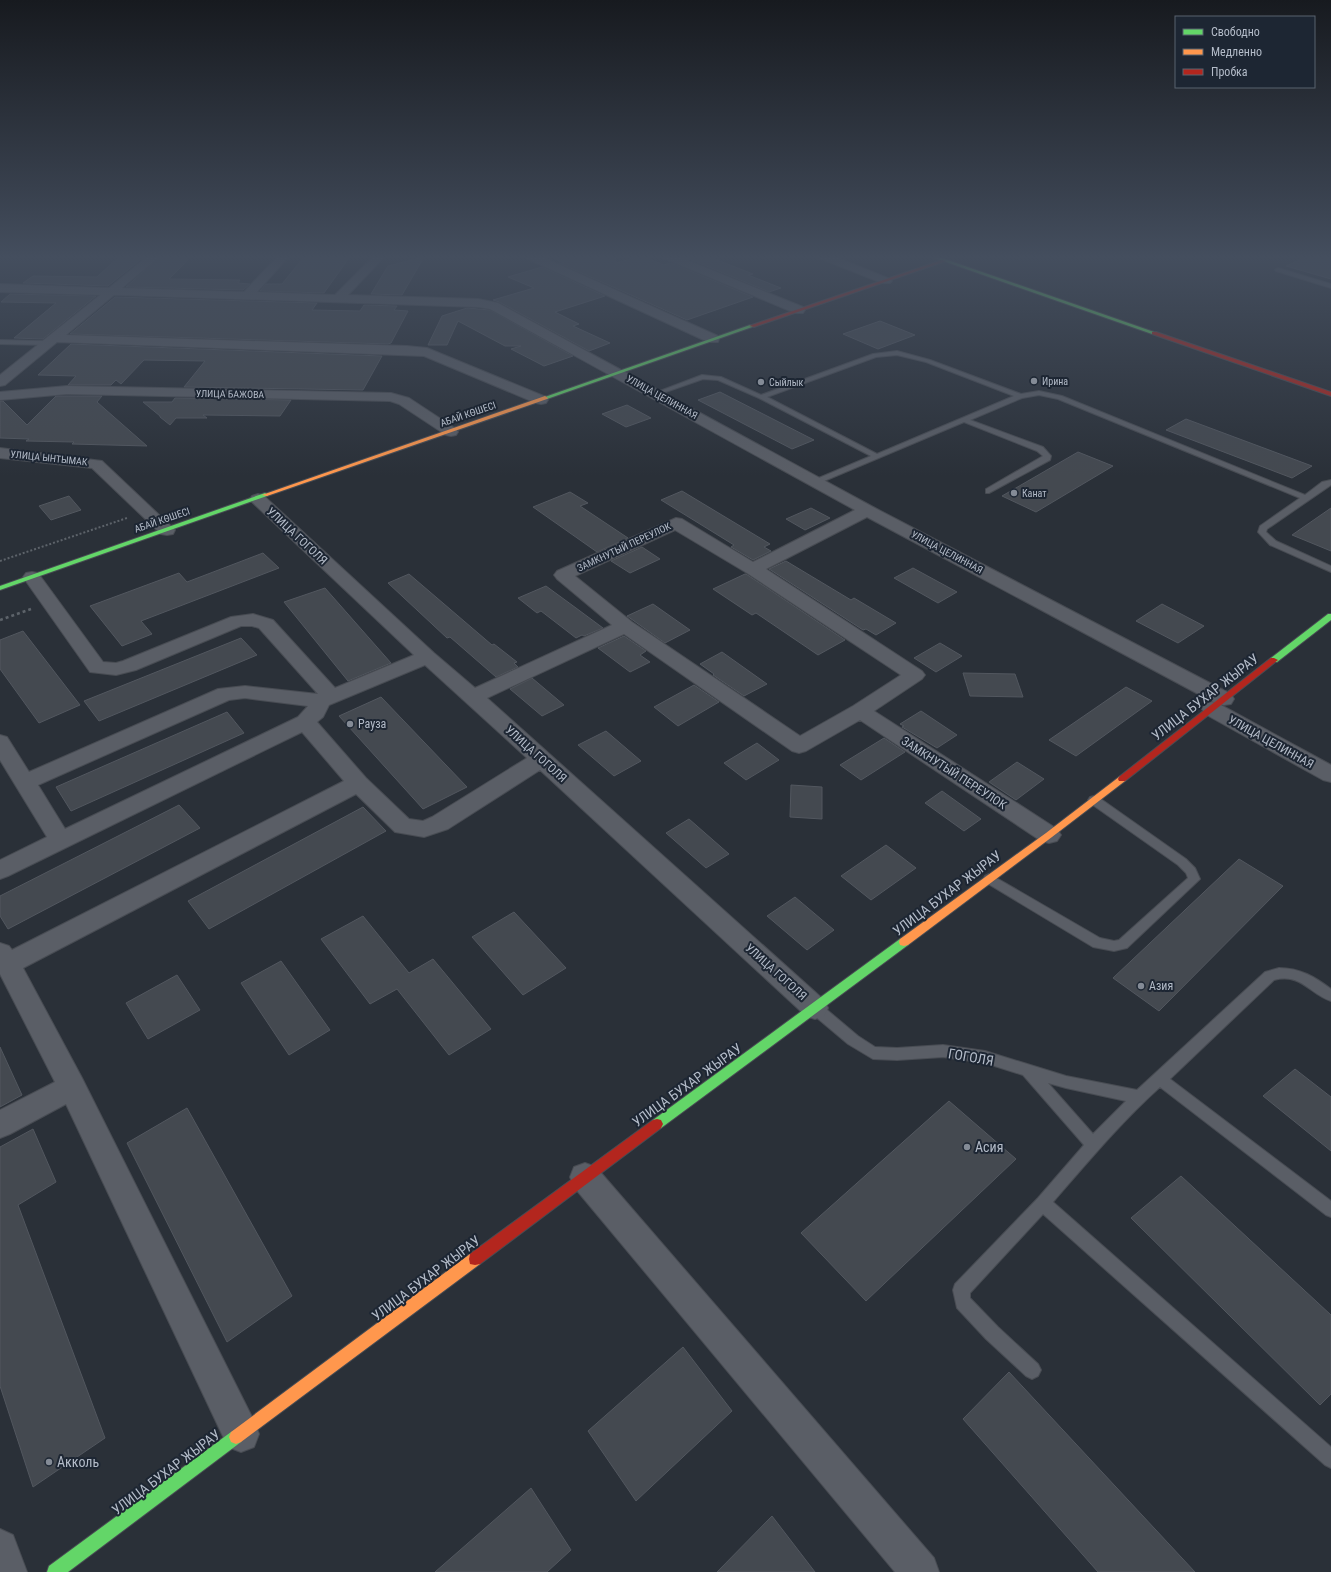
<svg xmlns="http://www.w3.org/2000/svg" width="1331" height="1572" font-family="'Roboto Condensed',sans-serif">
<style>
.building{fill:#444950;stroke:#52575f}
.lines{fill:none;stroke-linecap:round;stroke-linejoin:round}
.lane-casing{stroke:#484c53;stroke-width:2}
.street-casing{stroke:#484c53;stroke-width:2}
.fast-casing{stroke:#484c53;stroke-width:2}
.slow-casing{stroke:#484c53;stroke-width:2}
.jam-casing{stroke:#484c53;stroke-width:2}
.path-far1{stroke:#5d636a;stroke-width:2;stroke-dasharray:2 2;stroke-linecap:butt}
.path{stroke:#5d636a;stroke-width:2.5;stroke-dasharray:3 3;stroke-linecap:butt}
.lane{fill:#5a5e66;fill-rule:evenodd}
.street{fill:#5a5e66;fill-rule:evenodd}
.fast{fill:#63d668;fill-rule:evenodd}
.slow{fill:#ff974d;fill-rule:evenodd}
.jam{fill:#b3261e;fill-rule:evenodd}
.poi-dot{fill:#848b96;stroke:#1d2633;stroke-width:1.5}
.labels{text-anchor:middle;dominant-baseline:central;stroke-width:4;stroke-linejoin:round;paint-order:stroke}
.far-poi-label{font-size:10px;fill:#b4bcc9;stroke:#1d2633;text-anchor:start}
.far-street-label{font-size:10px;fill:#b4bcc9;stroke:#1d2633}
.street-label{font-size:12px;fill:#b4bcc9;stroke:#1d2633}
.poi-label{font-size:12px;fill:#b4bcc9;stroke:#1d2633;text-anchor:start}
.near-street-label{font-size:14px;fill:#b4bcc9;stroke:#1d2633}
.near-poi-label{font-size:14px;fill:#b4bcc9;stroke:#1d2633;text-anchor:start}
</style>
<rect width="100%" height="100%" fill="#2a3038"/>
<!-- building -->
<path class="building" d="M120,256H145L108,286L23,283L33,276L97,277Z
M161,256H192L169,279L240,280L238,283L250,284L243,290L126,287Z
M548,256H615L616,263L642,256L664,265L671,263L753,297L687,320L559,263H564Z
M693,256H707L753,274L748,275L781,288L769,292L687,258Z
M1309,256H1331V279L1286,266Z
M424,257L402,295L371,294L388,266Z
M303,258H349L324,293L260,291L266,284H282Z
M542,267L605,296L555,312L579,324L573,326L610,343L589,351L499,302L493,300L534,288L508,277Z
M10,294L96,296L43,339L14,338L56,303L1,302Z
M115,297L317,303L312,310L360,311L364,305L397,306L394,310L408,311L391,343L388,344L70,334Z
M467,308L490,310L573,356L544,366L511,349L521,346H505L458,321L447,345H428L442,316Z
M880,321L915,335L878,349L843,334Z
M71,344L382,356L363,390L184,387L205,361L144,360L121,384L116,380L111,385H68L76,376L38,375Z
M720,392L814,440L792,449L698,400Z
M56,396H102L97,402L147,446L72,444L74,442L26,441L29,439L0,438V401H3L27,425Z
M175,398L291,400L280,416L203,415L207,418H176L170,425L160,417V416L143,402H172Z
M627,405L651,418L626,427L602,414Z
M1186,419L1312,466L1292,478L1166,430Z
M1078,452L1113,466L1036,512L1002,496Z
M682,491L770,544L764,547L771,551L753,560L731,547L734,545L661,500Z
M570,492L588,503L580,506L628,538L597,552L533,507Z
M69,496L81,510L51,520L39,506Z
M811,508L830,518L805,530L786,519Z
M1331,508V551L1292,535Z
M642,547L660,559L630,573L611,561Z
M263,553L279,568L141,621L152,634L122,646L90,606L179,573L187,582Z
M786,561L851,600L854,598L896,623L876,635L866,629L863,630L769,569Z
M913,568L957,592L938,603L894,578Z
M409,574L492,645L494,644L517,662L514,663L518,667L496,677L450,637L447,638L388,583Z
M745,574H746L845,640L818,655L756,613L752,615L713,589Z
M546,586L576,608L603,628L584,636L582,635L576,638L541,611L537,613L518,598Z
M325,588L391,663L348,681L284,602Z
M653,604L690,630L665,643L627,616Z
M1162,604L1204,626L1178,643L1136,621Z
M23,631L80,705L39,723L0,669V640Z
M624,636L646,651L640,655L650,662L630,672L598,648Z
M241,638L257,655L99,721L84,701Z
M940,643L962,656L936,672L914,658Z
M722,652L767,684L744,696L713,675L714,674L700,664Z
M963,673L1015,674L1023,697L970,696Z
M532,678L564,705L542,716L510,689Z
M694,685L719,702L678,726L654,707Z
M1126,687L1152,701L1076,756L1049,740Z
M381,697L467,787L423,809L339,716Z
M921,711L957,735L937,748L902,727L904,726L900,724Z
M227,712L244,733L71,811L56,787Z
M606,731L641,761L614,776L578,745Z
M884,738L905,752L861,780L840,765Z
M757,743L779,760L746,780L724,763Z
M1017,762L1044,779L1016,800L989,782Z
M791,785L822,787V819L790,817Z
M942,791L981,819L964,831L925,803Z
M179,805L200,828L8,929L0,916V896Z
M363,807L386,831L209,929L188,901Z
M689,819L729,854L706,868L666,833Z
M886,845L916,868L871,900L841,876Z
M1239,859L1283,886L1159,1011L1113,978Z
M795,897L834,930L807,950L767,916Z
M514,912L566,968L523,995L472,937Z
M363,916L409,973L433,959L491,1029L449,1055L397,989L370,1004L321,939Z
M281,961L330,1030L289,1055L241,983Z
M177,975L200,1010L148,1039L126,1003Z
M0,1047L22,1095L0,1107Z
M1295,1069L1331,1097V1151L1263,1096Z
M949,1101L1016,1159L866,1301L801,1233Z
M187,1108L292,1296L227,1342L127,1143Z
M33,1129L56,1182L18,1205L105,1438L33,1487L0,1386V1147Z
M1181,1176L1331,1315V1394L1320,1405L1131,1218Z
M683,1347L732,1411L636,1501L588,1431Z
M1009,1372L1195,1572H1098L963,1419Z
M531,1488L571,1550L547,1572H435Z
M772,1516L815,1572H717Z"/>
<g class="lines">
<!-- lane casing -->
<g class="lane-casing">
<path id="lane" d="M1278,268L1331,284V288L1276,271L1275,270Z
M0,340L47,341L50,343L47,345L0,344Z
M897,351L930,360L1021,394L1039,391L1062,396L1305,495L1322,482L1331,480V485L1267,529L1266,532L1276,541L1331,566V572L1270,545L1258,532L1260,526L1300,498L1058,399L1039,395L1022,398L970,420L1043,447L1051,456L1050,460L989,493H986V489L1043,456L1037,451L964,422L817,484H814V480L871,456L759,398L718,380L703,379L657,395L652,394L702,375L721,377L761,395L873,354ZM897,355L926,362L1014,396L877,454L767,397L876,357Z
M1094,796L1098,797L1186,859L1195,868L1200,879L1127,948L1114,951L1093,947L985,882L983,879L985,876L989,874L993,876L1100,938L1114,941L1119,940L1188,878L1186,873L1178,865L1090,803L1088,800L1090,797Z
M1279,968C1300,968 1315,977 1331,989V1001C1309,994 1302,973 1274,980L1170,1079L1331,1201V1217L1326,1215L1160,1087C1121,1122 1087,1163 1053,1202L1331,1447V1468L1325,1465L1043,1214L970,1293V1298L998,1327L1038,1364L1041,1370L1038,1376L1032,1379L1026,1376L986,1339L957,1308L953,1290L955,1284L1038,1198L1084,1145L1023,1075L985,1063L943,1057L897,1060L873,1059L848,1044L810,1012L808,1008L810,1004L815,1002L820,1004L858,1036L875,1047L897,1048L943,1045L985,1051L1066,1076L1137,1090L1265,972ZM1048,1083L1066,1088L1126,1101L1093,1134Z"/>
</g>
<!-- street casing -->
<g class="street-casing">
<path id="street" d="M148,256H160L122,288L244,292L278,256H289L257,292L335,295L374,256H385L348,295L478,299L498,303L873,507L1231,694L1234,699L1231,704L1224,705L1217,704L867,517L766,569L922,671L925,675L922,679L874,711L1057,829L1061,835L1057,841L1049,843L1041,841L860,720L806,751L799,753L792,751L624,634L487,698L824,1000L828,1008L824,1016L815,1019L806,1016L540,770L448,829L424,837L395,832L356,794L23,968L82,1078L254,1421L259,1434L254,1447L241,1452L228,1447L66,1104L10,1134L0,1138V1110L55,1082L0,974V943L9,946L12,950L344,781L302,732L8,876L0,879V860L47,837L0,760V735L7,737L29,772L218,689L245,686L318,694L259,628L252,626H241L136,670L116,675L90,672L23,577L26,573L32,572L38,573L103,662L116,663L123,661L231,617L253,614L273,620L335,688L414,655L252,502L250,499L252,496L258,494L264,496L434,653L475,688L612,625L557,579L554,575L557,571L676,518L682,519L753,562L855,510L490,309L478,307L114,295L66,335L407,346L427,348L546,397L548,400L546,403L541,404L536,403L424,356L57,342L5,385L0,386V375L100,295L0,292V284L109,288ZM675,530L747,573L901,675L853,706L800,736L632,622L575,576ZM425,665L527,758L432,817L423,821L409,819L366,778L317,722L323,717L329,705ZM245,698L308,706L298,717L65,829L38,785L229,700Z
M525,256H540L718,336L719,339L718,342H708L526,258Z
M662,256H677L803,307L805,310L803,313H795L663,258Z
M818,256H833L890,279L892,281L890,283H882L819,258Z
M67,386L391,393L409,398L456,429L458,432L456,435L451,436L446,435L399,404L390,401L67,394L0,400V392Z
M0,448L102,461L175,530L173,534L167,535L161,534L92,468L0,458Z
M1212,702L1219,704L1331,765V782L1323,780L1205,714L1202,709L1205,704Z
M585,1163L596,1167L934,1558L939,1572H895L574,1187L570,1177L574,1167Z
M0,1529L13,1535L27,1572H0Z"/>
</g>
<!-- fast casing -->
<g class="fast-casing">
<path id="fast" d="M929,256H936L1157,333L1152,334Z
M750,325L755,326L547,399L542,398Z
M265,493L268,495L267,496L0,590V586Z
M1328,614H1331V620L1277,662H1271L1270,660L1271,658Z
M904,938L908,939L909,942L908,945L661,1128L657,1129L653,1128L651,1124L653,1120L900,939Z
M236,1430L241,1432L243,1437L241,1442L68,1572H47L49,1566L231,1432Z"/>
</g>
<!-- slow casing -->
<g class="slow-casing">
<path id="slow" d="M545,396L548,398L547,399L267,496L262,495Z
M1122,776L1125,777L1126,779L1125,781L1052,837L908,945L904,946L900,945L899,942L900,939L1046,833L1119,777Z
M475,1253L480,1254L481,1259L480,1264L241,1442L236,1444L231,1442L229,1437L231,1432L470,1254Z"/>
</g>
<!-- jam casing -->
<g class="jam-casing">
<path id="jam" d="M942,260L946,261L754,327L749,326Z
M1152,332H1156L1331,392V396L1152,334Z
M1271,658H1274L1278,660L1125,781H1119L1118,779L1119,777Z
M657,1119L661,1120L663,1124L661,1128L480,1264L475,1265L470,1264L469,1259L470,1254L653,1120Z"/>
</g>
<!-- path-far1 -->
<path class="path-far1" d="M0,561L127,518"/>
<!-- path -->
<path class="path" d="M0,620L31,609"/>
<!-- lane -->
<use href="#lane" class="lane"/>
<!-- street -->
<use href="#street" class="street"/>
<!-- fast -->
<use href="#fast" class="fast"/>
<!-- slow -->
<use href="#slow" class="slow"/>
<!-- jam -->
<use href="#jam" class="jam"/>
</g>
<!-- sky -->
<linearGradient id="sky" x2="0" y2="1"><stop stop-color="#171a1f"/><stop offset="0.54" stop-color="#444e5e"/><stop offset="1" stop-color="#444e5e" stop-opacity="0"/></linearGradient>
<rect width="1331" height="476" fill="url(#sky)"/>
<!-- markers -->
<g class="poi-dot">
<circle cx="1034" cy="381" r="4"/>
<circle cx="761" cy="382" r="4"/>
<circle cx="1014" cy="493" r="4"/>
<circle cx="350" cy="724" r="4"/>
<circle cx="1141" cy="986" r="4"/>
<circle cx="967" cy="1147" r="4"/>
<circle cx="49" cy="1462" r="4"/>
</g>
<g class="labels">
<!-- far-poi labels -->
<g class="far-poi-label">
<text x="1042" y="381">Ирина</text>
<text x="769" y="382">Сыйлык</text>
<text x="1022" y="493">Канат</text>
</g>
<!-- far-street labels -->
<g class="far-street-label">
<text transform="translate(230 394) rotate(1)">УЛИЦА БАЖОВА</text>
<text transform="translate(662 397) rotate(29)">УЛИЦА ЦЕЛИННАЯ</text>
<text transform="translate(468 414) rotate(-19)">АБАЙ КӨШЕСІ</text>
<text transform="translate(49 458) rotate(6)">УЛИЦА ЫНТЫМАК</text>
<text transform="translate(162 520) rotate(-19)">АБАЙ КӨШЕСІ</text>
<text transform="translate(624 547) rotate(-25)">ЗАМКНУТЫЙ ПЕРЕУЛОК</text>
<text transform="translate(947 552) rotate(28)">УЛИЦА ЦЕЛИННАЯ</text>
</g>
<!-- street labels -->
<g class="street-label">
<text transform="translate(297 536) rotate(43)">УЛИЦА ГОГОЛЯ</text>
<text transform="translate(1271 742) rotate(29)">УЛИЦА ЦЕЛИННАЯ</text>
<text transform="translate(536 754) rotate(42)">УЛИЦА ГОГОЛЯ</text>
<text transform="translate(954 773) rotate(33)">ЗАМКНУТЫЙ ПЕРЕУЛОК</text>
<text transform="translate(776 972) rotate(42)">УЛИЦА ГОГОЛЯ</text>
</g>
<!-- poi labels -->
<g class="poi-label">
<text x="358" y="724">Рауза</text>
<text x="1149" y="986">Азия</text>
</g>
<!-- near-street labels -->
<g class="near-street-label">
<text transform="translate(1205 697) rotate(-38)">УЛИЦА БУХАР ЖЫРАУ</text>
<text transform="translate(947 893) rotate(-37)">УЛИЦА БУХАР ЖЫРАУ</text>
<text transform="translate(971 1057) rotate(10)">ГОГОЛЯ</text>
<text transform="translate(687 1085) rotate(-36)">УЛИЦА БУХАР ЖЫРАУ</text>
<text transform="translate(426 1278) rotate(-37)">УЛИЦА БУХАР ЖЫРАУ</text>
<text transform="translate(166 1472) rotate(-37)">УЛИЦА БУХАР ЖЫРАУ</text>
</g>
<!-- near-poi labels -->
<g class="near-poi-label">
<text x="975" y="1147">Асия</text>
<text x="57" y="1462">Акколь</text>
</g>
</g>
<!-- legend -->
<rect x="1175" y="16" width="140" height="72" fill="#1d2633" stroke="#59626f"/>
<rect x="1183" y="29" width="20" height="6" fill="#63d668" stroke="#59626f"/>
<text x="1211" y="36" font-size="12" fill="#b4bcc9">Свободно</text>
<rect x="1183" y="49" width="20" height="6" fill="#ff974d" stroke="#59626f"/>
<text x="1211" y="56" font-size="12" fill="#b4bcc9">Медленно</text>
<rect x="1183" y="69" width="20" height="6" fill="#b3261e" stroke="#59626f"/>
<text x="1211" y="76" font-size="12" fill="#b4bcc9">Пробка</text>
</svg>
